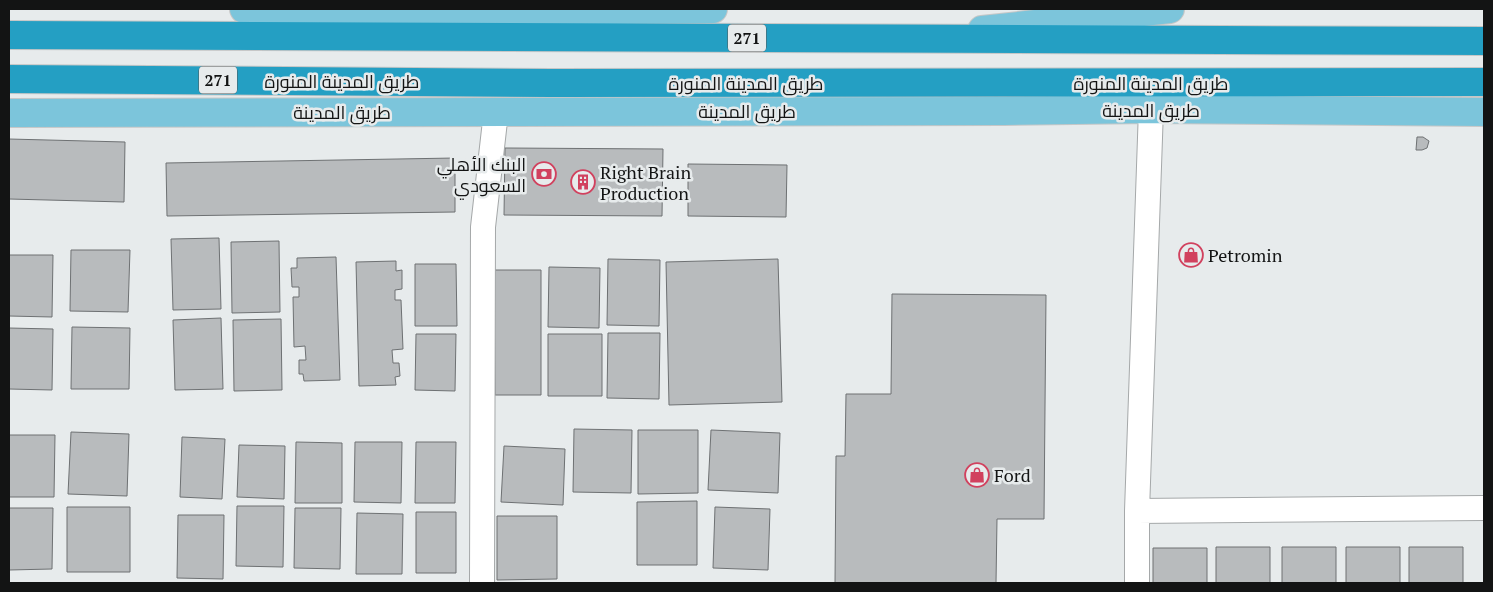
<svg xmlns="http://www.w3.org/2000/svg" width="1493" height="592" font-family="'PT Serif',Cairo,serif">
<style>
.building{fill:#b8bbbd;stroke:#6e7173}
.lines{fill:none;stroke-linecap:round;stroke-linejoin:round}
.street-casing{stroke:#a5a8a9;stroke-width:26}
.primary-casing{stroke:#c6c7c7;stroke-width:30}
.highway-casing{stroke:#c6c7c7;stroke-width:30}
.street{stroke:#fff;stroke-width:24}
.primary{stroke:#7cc5db;stroke-width:28}
.highway{stroke:#249fc3;stroke-width:28}
.labels{text-anchor:middle;dominant-baseline:central;stroke-width:5;stroke-linejoin:round;paint-order:stroke}
.shield{fill:#e7ebec;stroke:#535455;stroke-width:1}
.shield-label{font-size:16px;font-weight:bold;fill:#131414}
.street-label{font-size:18px;fill:#131414;stroke:#e7ebec}
.poi-label{font-size:18px;fill:#131414;stroke:#e7ebec;text-anchor:start}
</style>
<rect width="100%" height="100%" fill="#e7ebec"/>
<!-- building -->
<path class="building" d="M1417,137H1423L1429,141L1427,148L1422,150H1416Z
M9,139L125,142L124,202L9,199Z
M505,148L663,149L662,216L504,215Z
M455,158V212L167,216L166,163Z
M688,164L787,165L786,217L688,216Z
M219,238L221,309L173,310L171,239Z
M279,241L280,312L232,313L231,242Z
M71,250H130L128,312L70,311Z
M9,255H53L52,317L9,316Z
M336,257L340,380L304,381L303,374H299V360H306L305,346L294,347L293,297H299V287H292L291,268H297V258Z
M608,259L660,260L659,326L607,325Z
M778,259L782,402L669,405L666,262Z
M396,261V271L402,270V289L395,290V300H401L403,349L392,350L393,363H399L400,376L395,377L396,385L359,386L356,262Z
M415,264H456L457,326H415Z
M549,267L600,268L599,328L548,327Z
M494,270H541V395H495Z
M892,294L1046,295L1044,519H997L996,583H835L836,456H845L846,394H891Z
M221,318L223,389L175,390L173,320Z
M281,319L282,390L234,391L233,320Z
M72,327L130,328L129,389H71Z
M9,328L53,329L52,390L9,389Z
M608,333H660L659,399L607,398Z
M416,334H456L455,391L415,390Z
M548,334H602V396H548Z
M574,429L632,430L631,493L573,492Z
M638,430H698V493L638,494Z
M711,430L780,433L778,493L708,490Z
M71,432L129,434L127,496L68,494Z
M9,435H55L54,497H9Z
M182,437L225,439L222,499L180,497Z
M296,442L342,443V503H295Z
M355,442H402L401,503L354,502Z
M416,442H456L455,503H415Z
M239,445L285,446L284,499L237,497Z
M504,446L565,449L563,505L501,502Z
M697,501V565H637V502Z
M237,506H284L283,567L236,566Z
M67,507H130V572H67Z
M715,507L770,509L768,570L713,568Z
M9,508H53L52,569L9,570Z
M295,508H341L340,569L294,568Z
M416,512H456V573H416Z
M357,513L403,514L402,574H356Z
M178,515H224L223,579L177,578Z
M497,516H557V579L497,580Z
M1216,547H1270V583H1216Z
M1282,547H1336V583H1282Z
M1346,547H1400V583H1346Z
M1409,547H1463V583H1409Z
M1153,548H1207V583H1153Z"/>
<g class="lines">
<!-- street casing -->
<g class="street-casing">
<path id="street" d="M1137,511L1484,508
M482,583L483,227L496,112
M1137,583V511L1151,109"/>
</g>
<!-- primary casing -->
<g class="primary-casing">
<path id="primary" d="M244,9L306,13L713,9
M982,30L1170,9
M9,113L1004,111L1151,109L1484,112"/>
</g>
<!-- highway casing -->
<g class="highway-casing">
<path id="highway" d="M9,35L1484,41
M9,79L552,83L1484,82"/>
</g>
<!-- street -->
<use href="#street" class="street"/>
<!-- primary -->
<use href="#primary" class="primary"/>
<!-- highway -->
<use href="#highway" class="highway"/>
</g>
<!-- icons -->
<defs>
<g id="bank-ring" transform="scale(1.25)"><circle r="9.5" fill="#e7ebec" stroke="#d1415e" stroke-width="1.5"/><path d="M-6-4H6V4H-6ZM0-2.3a2.3 2.3 0 1 0 0 4.6a2.3 2.3 0 1 0 0-4.6Z" fill="#d1415e"/></g>
<g id="building-ring" transform="scale(1.25)"><circle r="9.5" fill="#e7ebec" stroke="#d1415e" stroke-width="1.5"/><path d="M-4-6H4V6H1V3H-1V6H-4ZM-2.5-4.3h1.7v1.8h-1.7ZM.8-4.3h1.7v1.8H.8ZM-2.5-1h1.7V.8h-1.7ZM.8-1h1.7V.8H.8Z" fill="#d1415e"/></g>
<g id="shop-ring" transform="scale(1.25)"><circle r="9.5" fill="#e7ebec" stroke="#d1415e" stroke-width="1.5"/><path d="M-5-2.5h2.3a2.7 3.5 0 0 1 5.4 0H5L5.5 6h-11ZM-1.5-2.5h3a1.5 2.3 0 0 0-3 0Z" fill="#d1415e"/></g>
</defs>
<g fill-rule="evenodd">
<use href="#bank-ring" x="544" y="174"/>
<use href="#building-ring" x="583" y="182"/>
<use href="#shop-ring" x="1191" y="255"/>
<use href="#shop-ring" x="977" y="475"/>
</g>
<g class="labels">
<!-- shield labels -->
<g class="shield">
<rect x="728" y="24.5" width="38" height="27" rx="4"/>
<rect x="199" y="66.5" width="38" height="27" rx="4"/>
</g>
<g class="shield-label">
<text x="747" y="38">271</text>
<text x="218" y="80">271</text>
</g>
<!-- street labels -->
<g class="street-label">
<text x="342" y="81">طريق المدينة المنورة</text>
<text x="746" y="83">طريق المدينة المنورة</text>
<text x="1151" y="83">طريق المدينة المنورة</text>
<text x="1151" y="110">طريق المدينة</text>
<text x="747" y="111">طريق المدينة</text>
<text x="342" y="112">طريق المدينة</text>
</g>
<!-- poi labels -->
<g class="poi-label">
<text x="526" y="164" text-anchor="end">البنك الأهلي<tspan x="526" dy="21">السعودي</tspan></text>
<text x="600" y="172">Right Brain<tspan x="600" dy="21">Production</tspan></text>
<text x="1208" y="255">Petromin</text>
<text x="994" y="475">Ford</text>
</g>
</g>
<!-- border -->
<rect width="1493" height="592" fill="none" stroke="#131414" stroke-width="20"/>
</svg>
